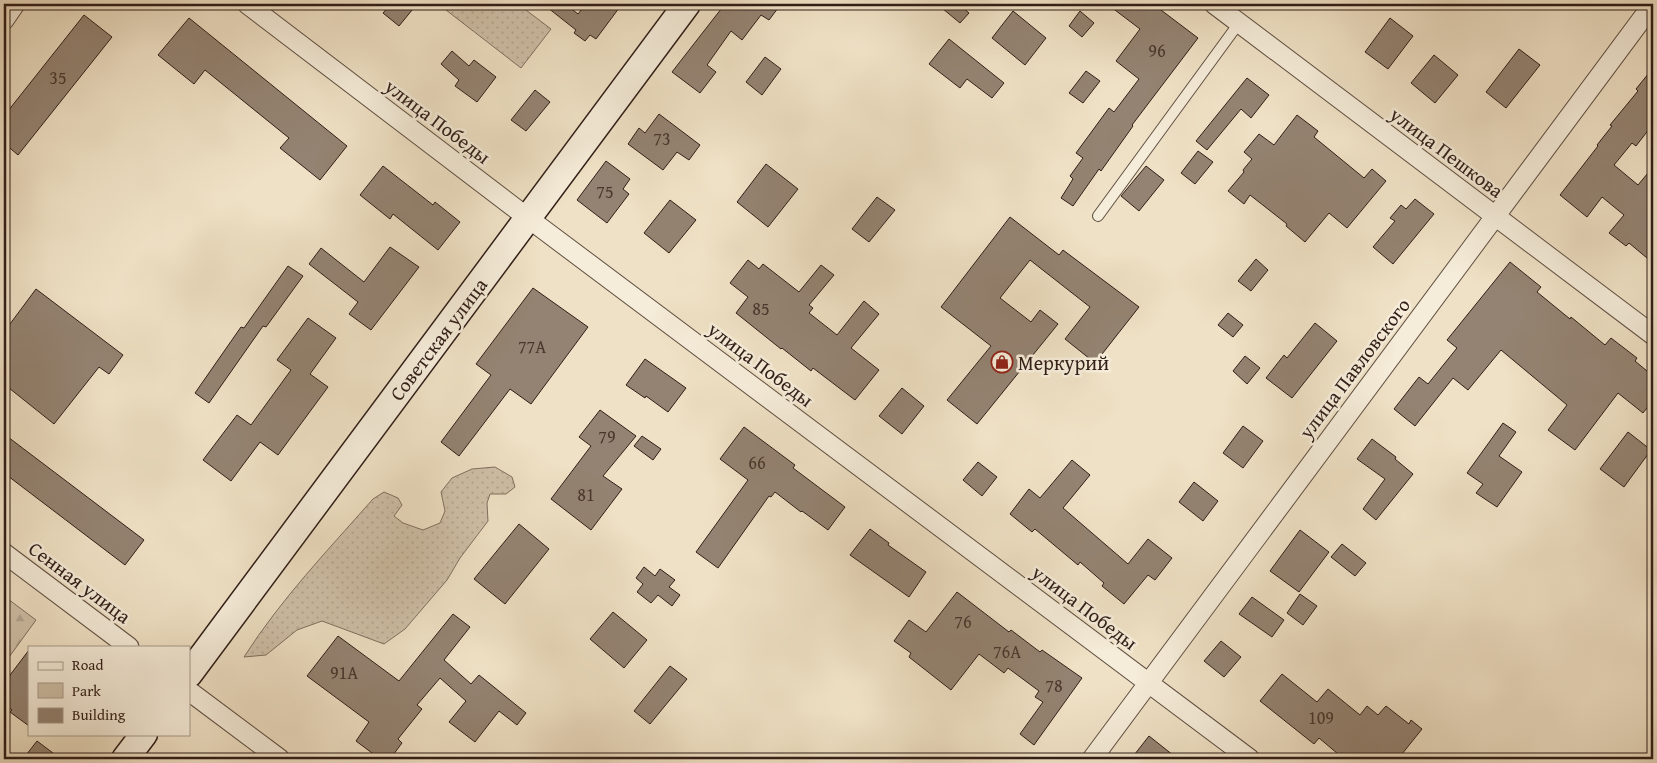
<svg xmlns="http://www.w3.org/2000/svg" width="1657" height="763" font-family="'Gentium Book Plus',serif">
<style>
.green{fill:url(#green-dots);stroke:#806f60}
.forest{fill:url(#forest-firs);stroke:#806f60}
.building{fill:#948372;stroke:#311e18}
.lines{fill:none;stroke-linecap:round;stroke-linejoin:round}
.lane-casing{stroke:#604f43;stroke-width:12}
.street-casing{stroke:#604f43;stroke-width:21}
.secondary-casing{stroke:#311e18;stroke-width:29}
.lane{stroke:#f5ecd9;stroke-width:10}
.street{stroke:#f5ecd9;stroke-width:19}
.secondary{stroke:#f5ecd9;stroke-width:26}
.labels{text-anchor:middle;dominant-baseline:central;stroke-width:5;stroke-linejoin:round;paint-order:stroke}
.number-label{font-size:18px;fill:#4a372e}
.street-label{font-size:20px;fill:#311e18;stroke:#f5ecd9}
.poi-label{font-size:20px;fill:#311e18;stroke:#f5ecd9;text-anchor:start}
</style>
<defs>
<pattern id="green-dots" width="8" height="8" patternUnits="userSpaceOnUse" patternTransform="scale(1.25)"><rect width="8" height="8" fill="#cfc0a8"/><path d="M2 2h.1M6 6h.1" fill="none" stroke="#b2a590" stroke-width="1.8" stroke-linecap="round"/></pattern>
<pattern id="forest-firs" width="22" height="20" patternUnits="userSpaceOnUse" patternTransform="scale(1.25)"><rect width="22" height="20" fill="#cfc0a8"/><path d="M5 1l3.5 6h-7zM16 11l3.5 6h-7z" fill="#b2a590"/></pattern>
</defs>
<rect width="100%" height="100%" fill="#efe1c5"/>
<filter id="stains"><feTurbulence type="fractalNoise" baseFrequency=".004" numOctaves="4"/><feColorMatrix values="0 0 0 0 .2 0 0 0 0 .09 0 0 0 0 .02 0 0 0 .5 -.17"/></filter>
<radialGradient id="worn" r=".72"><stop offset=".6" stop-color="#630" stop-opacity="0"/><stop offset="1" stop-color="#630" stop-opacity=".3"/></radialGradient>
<!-- green -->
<path class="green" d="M451,4H518L551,29L521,68L446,10Z
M495,467L512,477L515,487L506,494H490L487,503L488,521L460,558L447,580L405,629L384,644L322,621L297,630L266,655L244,657C281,599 328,550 373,499L384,492L398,498L402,505L394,516L403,523L423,530L440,523L445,511L441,492L452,478L472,469Z"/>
<!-- forest -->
<path class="forest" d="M4,596L36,620L4,664Z"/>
<!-- building -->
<path class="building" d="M391,4H417L399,26L383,13Z
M543,4H565L578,14L586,4H622L596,39L590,35L585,41L574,33L576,30Z
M725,4H781L769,20L761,15L742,40L731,31L707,65L716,72L700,93L672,72Z
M937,4H958L969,13L960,23Z
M1107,4H1147L1155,10L1157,7L1198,38L1132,125L1133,126L1101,171L1099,169L1073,206L1061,198L1073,179L1070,176L1083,158L1076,153L1109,108L1114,112L1139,79L1116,61L1140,29Z
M1013,11L1046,38L1025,65L992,38Z
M1080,11L1094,23L1082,37L1069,26Z
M84,15L112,37L18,155L4,143V116Z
M189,18L347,146L320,180L280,148L289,138L205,70L194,84L158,55Z
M1390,18L1413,36L1388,69L1365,52Z
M949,39L1004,83L992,98L967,79L960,88L929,64Z
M1519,49L1540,65L1506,108L1486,92Z
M452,51L469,66L474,60L496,77L477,102L455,86L459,80L441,64Z
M1434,55L1458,75L1435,103L1411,83Z
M765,57L781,69L762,95L746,82Z
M1653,68V124L1636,146L1632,143L1614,165L1638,185L1653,167V263L1629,243L1626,246L1609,233L1624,215L1602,197L1587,217L1560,195L1598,146L1597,145L1612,126L1610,125L1638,91L1636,89Z
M1086,71L1100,81L1083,103L1069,93Z
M1247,78L1269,95L1251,118L1241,109L1207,150L1196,141Z
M535,90L550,102L526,131L511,120Z
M659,114L700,145L689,160L677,152L663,170L628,144L639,128L645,133Z
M1297,115L1318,131L1314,137L1364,178L1372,169L1386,181L1347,228L1329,213L1305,242L1286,226L1287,224L1250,195L1244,204L1228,191L1244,172L1243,170L1252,159L1244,152L1259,134L1274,145Z
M1198,151L1213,162L1195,184L1181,173Z
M606,161L630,179L623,189L629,194L607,223L577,200Z
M766,164L798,189L768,227L737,202Z
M383,166L433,205L435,202L460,222L438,250L393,214L390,219L360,195Z
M1146,166L1164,180L1139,211L1121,196Z
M877,197L895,210L869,242L852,229Z
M1415,199L1434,214L1393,264L1373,247L1395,221L1390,218L1401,205L1406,209Z
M670,200L696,220L669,253L644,233Z
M1010,217L1059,255L1063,250L1139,307L1095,363L1065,339L1090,307L1030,260L1000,298L1031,322L1040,310L1058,324L977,424L947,400L991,346L941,307Z
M390,247L419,267L371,330L349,314L358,302L309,264L321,248L364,282Z
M1256,259L1268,270L1251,291L1238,281Z
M748,260L759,269L763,264L799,292L821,265L834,275L809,305L813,308L809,313L837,335L864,301L879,314L851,348L879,370L855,400L813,368L811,371L782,348L781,349L736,313L748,297L730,283Z
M1510,262L1541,287L1537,292L1570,319L1571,317L1605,345L1611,338L1637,358L1635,361L1653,376V400L1643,413L1618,393L1575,450L1548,430L1567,405L1501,350L1468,390L1453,378L1415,426L1394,409L1419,377L1428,384L1457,348L1447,340Z
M288,266L303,276L266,327L263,326L209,403L195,393L241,327L244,328Z
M533,288L588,327L531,404L510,389L459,456L441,442L491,375L476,364Z
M36,289L123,355L109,374L99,367L54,424L4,384V332Z
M1228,313L1243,325L1233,337L1218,325Z
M308,318L336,338L310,374L328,387L278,455L260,442L231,481L203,460L237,415L251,425L291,370L277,360Z
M1315,323L1337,341L1292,398L1266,378L1284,355L1287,358Z
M1245,356L1260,368L1247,384L1233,371Z
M645,359L686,388L668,412L646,396L645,398L626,385Z
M902,388L924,406L902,434L879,416Z
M600,410L636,436L603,476L622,489L591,530L551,499L591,446L579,437Z
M1503,423L1516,432L1499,456L1522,472L1497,507L1476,493L1483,484L1467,473Z
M1243,426L1263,441L1243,468L1223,453Z
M744,427L795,465L793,468L845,507L828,530L802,511L801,512L775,492L771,497L769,496L718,568L696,552L748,480L720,459Z
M1628,432L1651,450L1624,487L1600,469Z
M4,434L144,540L125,565L4,473Z
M642,436L661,449L653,460L634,446Z
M1372,439L1396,457L1395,459L1413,474L1376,520L1363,509L1385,479L1357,459Z
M1072,460L1090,475L1063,508L1128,564L1148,539L1172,558L1155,580L1148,575L1124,604L1102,586L1104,583L1080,562L1078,565L1035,529L1032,532L1010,514L1029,489L1040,498Z
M978,462L997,477L982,496L963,480Z
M1194,482L1218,501L1203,521L1179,502Z
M519,524L549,549L505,604L474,579Z
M870,529L889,543L888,545L926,572L909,597L850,555Z
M1300,530L1329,552L1299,592L1270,571Z
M1342,544L1366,563L1355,576L1331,557Z
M644,567L655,576L660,569L675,580L669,587L680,595L672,606L658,595L651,603L637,592L643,584L636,578Z
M957,592L1009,632L1011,630L1040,652L1042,650L1082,678L1034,745L1020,734L1043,702L1035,697L1039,691L1008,668L1004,673L979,654L951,690L909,657L911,653L894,641L909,620L926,632Z
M1300,594L1317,606L1303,625L1287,613Z
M1252,597L1284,620L1272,637L1239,614Z
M613,612L647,640L624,668L590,639Z
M453,614L470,627L444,660L471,684L479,675L526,713L517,725L499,711L475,742L449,722L466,701L440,678L417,705L422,709L398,739L402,743L390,759H380L356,741L369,722L307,676L338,636L399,681Z
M1221,641L1241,657L1224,677L1204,661Z
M29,650V726L10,712L12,710L4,704V683Z
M670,666L687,679L650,724L634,711Z
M1282,674L1317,702L1328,689L1360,715L1367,706L1378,715L1386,706L1409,724L1411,720L1422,729L1398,759H1344L1319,738L1314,744L1260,701Z
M1149,736L1178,759H1131Z
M37,741L61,759H23Z"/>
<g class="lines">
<!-- lane casing -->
<g class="lane-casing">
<path id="lane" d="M1098,216L1239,23"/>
</g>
<!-- street casing -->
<g class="street-casing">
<path id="street" d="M247,4L528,218L1250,759
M1214,4L1653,335
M4,20L15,4
M4,553L129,647
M189,691L280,759
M1092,759L1653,4"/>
</g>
<!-- secondary casing -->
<g class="secondary-casing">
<path id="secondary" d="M189,674L687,4
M125,759L144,734"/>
</g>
<!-- lane -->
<use href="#lane" class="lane"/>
<!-- street -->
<use href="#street" class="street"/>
<!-- secondary -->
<use href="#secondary" class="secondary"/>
</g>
<!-- icons -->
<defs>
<g id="shop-ring" transform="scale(1.125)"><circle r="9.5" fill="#f5ecd9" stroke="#8f2418" stroke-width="1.5"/><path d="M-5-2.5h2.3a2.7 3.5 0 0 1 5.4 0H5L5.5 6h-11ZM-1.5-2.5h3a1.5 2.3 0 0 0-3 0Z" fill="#8f2418"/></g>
</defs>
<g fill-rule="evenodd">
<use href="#shop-ring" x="1002" y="362"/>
</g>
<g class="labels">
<!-- number labels -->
<g class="number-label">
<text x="1157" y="50">96</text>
<text x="58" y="77">35</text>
<text x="662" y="138">73</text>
<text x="605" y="191">75</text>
<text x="761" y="308">85</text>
<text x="532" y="346">77А</text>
<text x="607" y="436">79</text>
<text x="757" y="462">66</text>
<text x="586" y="494">81</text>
<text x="963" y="621">76</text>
<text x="1007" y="651">76А</text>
<text x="344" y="672">91А</text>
<text x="1054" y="685">78</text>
<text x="1321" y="717">109</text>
</g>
<!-- street labels -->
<g class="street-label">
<text transform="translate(438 121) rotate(37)">улица Победы</text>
<text transform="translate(1447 152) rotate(37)">улица Пешкова</text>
<text transform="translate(438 339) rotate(-53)">Советская улица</text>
<text transform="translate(761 364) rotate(37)">улица Победы</text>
<text transform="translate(1354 368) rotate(-53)">улица Павловского</text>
<text transform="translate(80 582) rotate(37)">Сенная улица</text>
<text transform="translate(1085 607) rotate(37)">улица Победы</text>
</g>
<!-- poi labels -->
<g class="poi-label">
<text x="1018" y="362">Меркурий</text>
</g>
</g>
<!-- margin -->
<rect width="1657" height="763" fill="none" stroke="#efe1c5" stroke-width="20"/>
<rect x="5" y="5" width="1647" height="753" fill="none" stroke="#311e18" stroke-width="2.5"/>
<rect x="10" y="10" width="1637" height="743" fill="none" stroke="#311e18"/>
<!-- legend -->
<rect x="28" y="646" width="162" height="90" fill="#f5ecd9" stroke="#a79a8c"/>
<rect x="38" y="662" width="25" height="8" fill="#f5ecd9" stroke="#a79a8c"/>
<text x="72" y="670" font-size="15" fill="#311e18">Road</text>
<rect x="38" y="683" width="25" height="15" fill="#cfc0a8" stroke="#a79a8c"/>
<text x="72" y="696" font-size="15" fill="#311e18">Park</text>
<rect x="38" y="708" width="25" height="15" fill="#948372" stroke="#a79a8c"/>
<text x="72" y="720" font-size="15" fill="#311e18">Building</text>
<rect width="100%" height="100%" filter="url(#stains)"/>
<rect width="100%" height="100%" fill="url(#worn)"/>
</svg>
